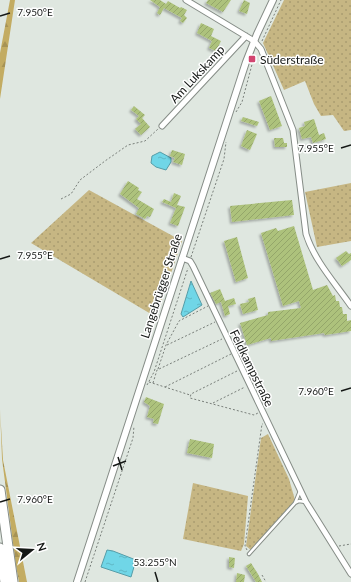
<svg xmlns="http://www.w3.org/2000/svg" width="351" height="582" font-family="Lato,sans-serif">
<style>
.grass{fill:url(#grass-dots)}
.forest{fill:url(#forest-firs)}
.water{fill:url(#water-ripples);stroke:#559da8}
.building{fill:url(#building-hatch);filter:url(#shadow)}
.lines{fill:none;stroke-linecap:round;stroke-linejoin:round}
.service-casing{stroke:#868d87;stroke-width:4.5}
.minor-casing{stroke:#868d87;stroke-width:7}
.tertiary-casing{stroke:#868d87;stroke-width:8}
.motorway-casing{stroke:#868d87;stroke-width:11}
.path{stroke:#797f7a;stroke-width:1;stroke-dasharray:2 2;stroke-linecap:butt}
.service{stroke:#fff;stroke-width:2.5}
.minor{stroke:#fff;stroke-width:5}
.tertiary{stroke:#fff;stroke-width:6}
.motorway{stroke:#fff;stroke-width:9}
.ticks{fill:none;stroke:#151816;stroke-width:1.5}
.poi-dot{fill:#d24570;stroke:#fff;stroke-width:1.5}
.labels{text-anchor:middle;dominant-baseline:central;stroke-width:3;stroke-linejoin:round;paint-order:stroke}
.poi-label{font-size:12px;fill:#151816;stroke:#fff;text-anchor:start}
.street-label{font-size:12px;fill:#151816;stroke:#fff}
.ticks-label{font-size:10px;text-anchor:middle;fill:#151816;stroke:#fff;stroke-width:3;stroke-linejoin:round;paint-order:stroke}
</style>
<defs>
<pattern id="grass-dots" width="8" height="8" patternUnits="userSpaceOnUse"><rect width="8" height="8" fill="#c6b683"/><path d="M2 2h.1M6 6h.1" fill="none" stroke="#a99c70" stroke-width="1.8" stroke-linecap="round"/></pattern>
<pattern id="forest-firs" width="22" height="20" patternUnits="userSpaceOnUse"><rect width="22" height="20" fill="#c3ac62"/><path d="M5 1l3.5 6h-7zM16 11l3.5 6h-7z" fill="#a79354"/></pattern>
<pattern id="water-ripples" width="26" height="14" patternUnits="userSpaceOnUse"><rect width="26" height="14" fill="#70d6e7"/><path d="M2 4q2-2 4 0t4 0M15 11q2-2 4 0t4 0" fill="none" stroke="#60b7c5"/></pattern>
<pattern id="building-hatch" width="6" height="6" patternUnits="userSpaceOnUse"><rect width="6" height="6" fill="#adc27b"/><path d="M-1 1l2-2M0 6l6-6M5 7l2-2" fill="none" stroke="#94a66a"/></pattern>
<filter id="shadow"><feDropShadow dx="-2" dy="2" stdDeviation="1" flood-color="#0004"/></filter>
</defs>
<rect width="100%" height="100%" fill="#dfe7e0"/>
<!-- grass -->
<path class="grass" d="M284,0H351V130L344,131L333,115L321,116L314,104L305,81L284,90L263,43Z
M351,183V241L317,247L305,192Z
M89,190L182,241L156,317L31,243Z
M268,434L289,479L295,500L251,550L246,546L261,438Z
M193,483L248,496L244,544L241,551L183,539Z"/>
<!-- forest -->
<path class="forest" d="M10,0H15L0,99V53Z
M0,409L3,460L27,582H19L16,566L2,459Z"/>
<!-- water -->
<path class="water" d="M160,152L171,158V162L166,170L156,167L151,163L152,156Z
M191,281L202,305L183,317L181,314Z
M107,550L113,551L136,560L131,577L101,567Z"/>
<!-- building -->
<path class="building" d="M150,0H160L166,4L168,1L180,8L181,7L187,10L184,15L187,18L183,23L180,21L182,18L164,8L160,15L157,13L160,7Z
M208,0H231L223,12L206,3Z
M244,0L250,3L247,14L239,11Z
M201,23L214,29L211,36L221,41L216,51L209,48L212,41L197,33Z
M271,96L282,126L270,130L259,101Z
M134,106L145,115L142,118L150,127L141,135L135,129L141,124L136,119L139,116L131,110Z
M243,117L259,122L257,126L241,121Z
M314,119L319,135L324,133L326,139L313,143L311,137L302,139L299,128L305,126L304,122Z
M247,130L257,134L250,150L241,146Z
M274,138H283L284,143H287V147H275Z
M172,150L185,154L182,165L173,162L175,158L170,156Z
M128,181L139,188L138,190L142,192L137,199L154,209L150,217L147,216L145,219L136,214L139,208L120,194Z
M174,193L181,196L177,205L185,207L178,226L170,223L176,208L162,202L164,199L171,202Z
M292,200L294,215L232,222L230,206Z
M294,226L313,290L327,285L333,296L335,295L336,301H339L340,307H342L343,314H347V321L351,320V331L325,335L324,333L271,341V338L247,345L240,323L268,315V312L301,308L299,301L283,306L261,233L276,228L278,231Z
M237,237L248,278L236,282L224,241Z
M346,251L349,254L351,253V260L342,266L336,258Z
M220,289L225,301L234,298L236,304L228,306L230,314L225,316L221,302L216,304L210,293Z
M255,297L258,310L243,314L240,304L249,302L248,299Z
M146,397L164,404L158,424L153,423L154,419L147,417L150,406L144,402Z
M190,439L214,444L212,458L187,453Z
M229,557L235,558L234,568L229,567Z
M251,563L258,574L262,582H256L246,566Z
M237,573L245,575L244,582H236Z"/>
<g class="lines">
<!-- service casing -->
<g class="service-casing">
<path id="service" d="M295,503L299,501L306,502
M249,554L295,503L300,491"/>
</g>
<!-- minor casing -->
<g class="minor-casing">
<path id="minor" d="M186,0L254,41L261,49L293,130L306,234C314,260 335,283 351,306
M162,126L246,36
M182,258L190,261L193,266L306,502L351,574"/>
</g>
<!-- tertiary casing -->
<g class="tertiary-casing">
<path id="tertiary" d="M77,582L246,62L257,34L273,0"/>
</g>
<!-- motorway casing -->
<g class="motorway-casing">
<path id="motorway" d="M0,490L13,582
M0,548L5,582"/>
</g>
<!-- path -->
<path class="path" d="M262,41L281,0
M236,112L242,102L254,57
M61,199L71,194L80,180L105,161L128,145L145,141L158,129
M191,257L224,159L226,142
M167,345L215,322
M158,369L166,345L179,321L208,306
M237,371L191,394L190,398L254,415L258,413
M149,382L190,395
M153,383L157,370L222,339
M147,385L154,372L188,268
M165,387L231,354
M213,403L245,387
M339,546L351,544
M247,550L245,546L262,424H263
M262,575L266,582
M85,582L133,438L134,426"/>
<!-- service -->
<use href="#service" class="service"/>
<!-- minor -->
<use href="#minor" class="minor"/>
<!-- tertiary -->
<use href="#tertiary" class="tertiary"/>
<!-- motorway -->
<use href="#motorway" class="motorway"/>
</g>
<!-- ticks -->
<path class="ticks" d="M0,16L10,13M341,148L351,145M0,259L10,256M341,391L351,388M118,457L122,470M113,466L126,461M0,502L10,499M155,572L158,582"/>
<!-- markers -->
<rect class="poi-dot" x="248" y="55" width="8" height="8" rx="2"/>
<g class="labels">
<!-- poi labels -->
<g class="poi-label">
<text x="260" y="59">Süderstraße</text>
</g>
<!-- street labels -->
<g class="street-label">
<text transform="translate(197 74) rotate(-47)">Am Lukskamp</text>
<text transform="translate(161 286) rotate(-72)">Langebrügger Straße</text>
<text transform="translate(252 368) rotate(64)">Feldkampstraße</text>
</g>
</g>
<g class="ticks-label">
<text x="35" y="16">7.950°E</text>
<text x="316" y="152">7.955°E</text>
<text x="35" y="259">7.955°E</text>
<text x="316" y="395">7.960°E</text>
<text x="35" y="503">7.960°E</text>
<text x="155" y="566">53.255°N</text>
</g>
<!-- north arrow -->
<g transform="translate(32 550) rotate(72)" stroke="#ffffff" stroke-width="3" paint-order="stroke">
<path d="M0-3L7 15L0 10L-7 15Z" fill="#151816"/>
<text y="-6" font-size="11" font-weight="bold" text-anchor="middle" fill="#151816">N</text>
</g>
</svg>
